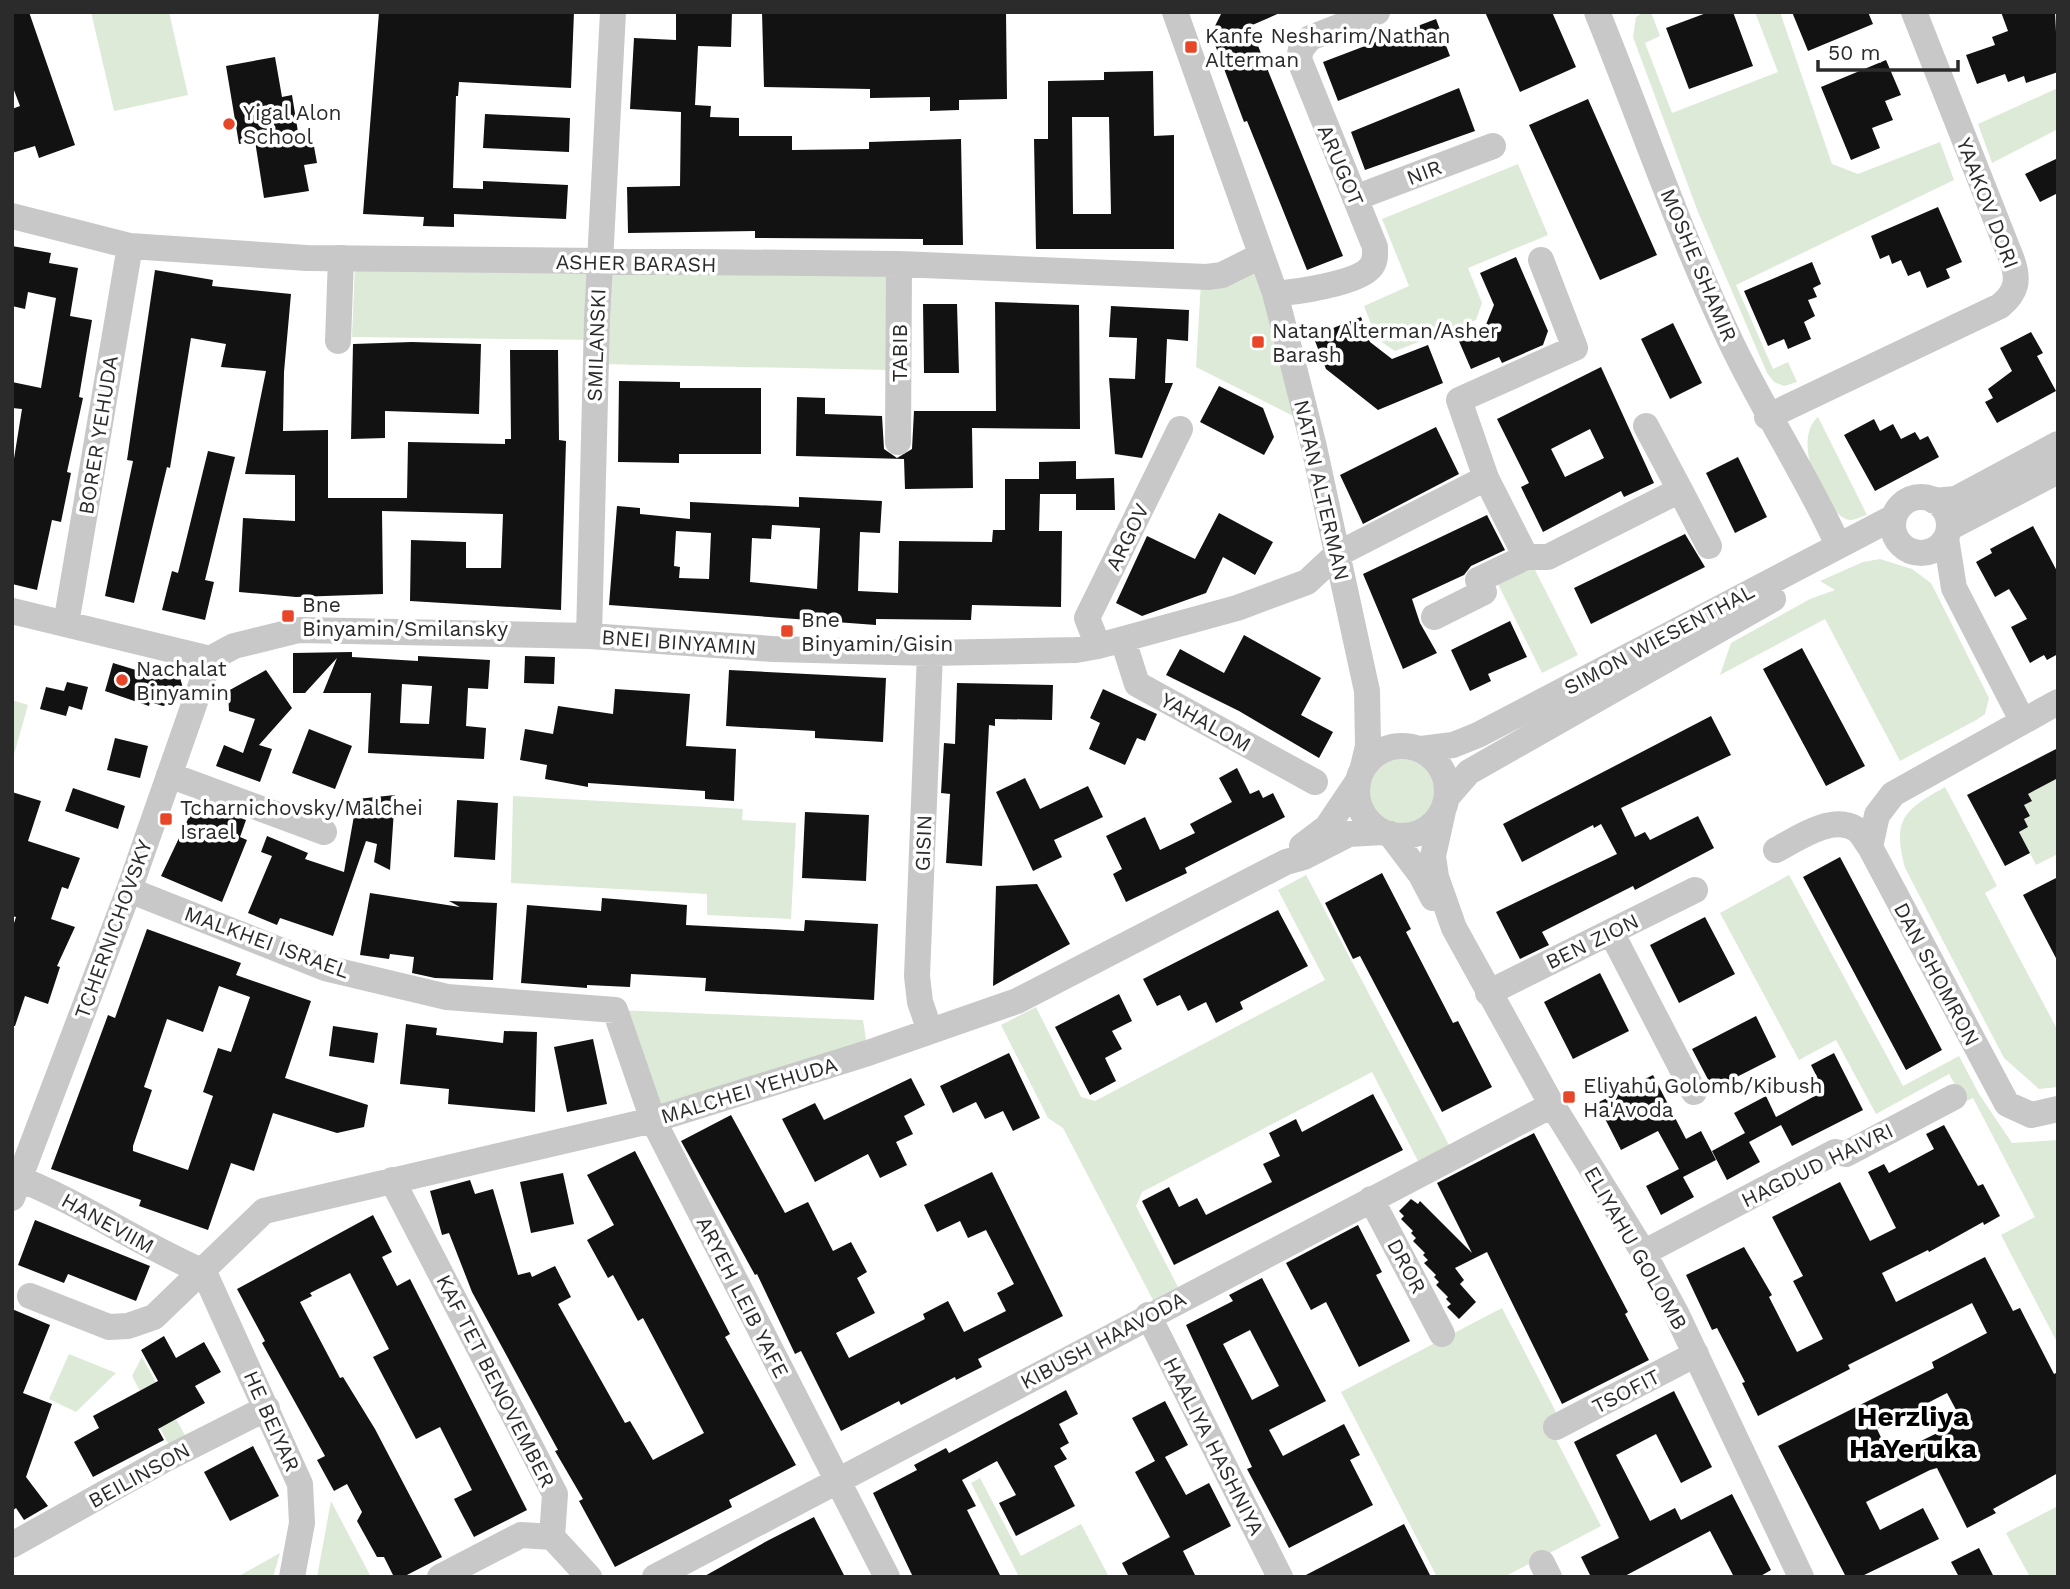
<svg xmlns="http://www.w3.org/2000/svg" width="2070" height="1589" font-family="'Work Sans',sans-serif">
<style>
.green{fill:#ddead8}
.building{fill:#121212;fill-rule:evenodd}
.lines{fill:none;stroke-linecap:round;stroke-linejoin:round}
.minor{stroke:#c8c8c8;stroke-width:26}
.poi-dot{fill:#e84628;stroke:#fff;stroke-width:2.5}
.labels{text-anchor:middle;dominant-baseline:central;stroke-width:7;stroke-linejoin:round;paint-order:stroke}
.poi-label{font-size:21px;fill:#2b2b2b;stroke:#fff;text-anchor:start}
.street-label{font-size:21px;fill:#2b2b2b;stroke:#fff}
.district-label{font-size:28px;font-weight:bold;fill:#000;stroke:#fff}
</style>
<rect width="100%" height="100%" fill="#fff"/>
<!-- green -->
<path class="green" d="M91,12H169L188,95L114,111Z
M1644,12H1651L1660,36L1645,43L1672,113L1778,72L1755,12H1780L1832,164L1858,174L1940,142L1954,180L1736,285L1773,369L1788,362L1797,382L1784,386L1774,382L1767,373L1698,212L1633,37L1636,17Z
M2058,88V129L1992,163L1978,124Z
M1518,164L1548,235L1468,268L1482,303L1476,320L1395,351L1377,339L1364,306L1409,286L1382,219Z
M355,264L891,273L889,370L601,364V340L352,337Z
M1264,269L1303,421L1196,367L1201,282Z
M1818,417L1867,515C1862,516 1855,520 1851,520C1827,520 1789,441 1818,417Z
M1880,559L1912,569L1931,583L1989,698L1985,714L1978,719L1900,761L1825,619L1720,675L1731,643L1810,599L1835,590L1820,581L1863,562Z
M1532,564L1578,655L1542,673L1497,582Z
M12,700L28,705L13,758H12Z
M2049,752L2058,768V854L2036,865L2019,832L2028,827L2024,819L2030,816L2024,805L2032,801L2028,794L2046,784L2033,760Z
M1369 791a33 33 0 1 1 66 0a33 33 0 1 1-66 0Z
M1945,787L1997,886L1985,893L2058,1031V1087L2039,1089L2004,1058L1905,868C1892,819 1904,810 1945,787Z
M513,796L743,809L742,820L796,823L791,919L707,915V894L511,883Z
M1306,875L1449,1145L1418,1161L1372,1072L1142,1192L1136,1206L1179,1289L1154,1302L1063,1128L1048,1118L1001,1025L1036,1007L1081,1097L1095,1101L1325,980L1278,890Z
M1789,875L1903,1086L1959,1056L1979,1094L2012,1143L2058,1140V1344L2001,1235L2035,1217L1973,1098L1965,1102L1949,1074L1876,1114L1836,1040L1799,1060L1720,913Z
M615,1010L863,1020L868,1053L653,1120Z
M1502,1308L1557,1414L1546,1420L1601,1526L1504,1577H1437L1341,1392Z
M69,1354L116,1373L76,1412L49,1399Z
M142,1357L187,1439L170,1447L132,1376Z
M980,1478L1021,1556L1081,1524L1109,1577H1019L971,1483Z
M331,1501L371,1577H317Z
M2058,1506V1577H2030L2006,1533Z
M280,1553L273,1577H237Z"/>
<!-- building -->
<path class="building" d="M12,12H29L75,145L39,158L35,146L12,153V109L20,106L12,85Z
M379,12H574L571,88L459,82L458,96H456L453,188L483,189V181L568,185L566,219L454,214V227L423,226L424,217L363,214Z
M676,12H732L731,47L698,46L695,105L711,106L710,117L739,118V136H792V150L869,149V142L961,139L963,245H923V239L755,238V231L628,233L627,187L680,186L681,112L630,109L634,38L676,40Z
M762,12H1006L1007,99L959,100V110L930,111V97L870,98V89L764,87Z
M1222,12H1282L1250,26L1343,256L1307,270L1247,121L1244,122L1211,34Z
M1485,12H1552L1576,67L1520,92Z
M1709,12H1733L1753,66L1689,89L1666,28Z
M1792,12H1868L1873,24L1808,51Z
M2001,12H2055L2058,72L2026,83L2024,76L2008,82L2005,74L1977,84L1966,55L1995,45L1992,37L2008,31Z
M1436,19L1450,56L1338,101L1323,62Z
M275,57L282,97L292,95L298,132L311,130L317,163L304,165L309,191L264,198L255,141L239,144L226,66Z
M1886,60L1901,95L1885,101L1893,120L1872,128L1880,148L1851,160L1821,87Z
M1153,71L1154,136L1174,135V249H1036L1034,139H1048V81L1104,80V72ZM1072,117H1109L1111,214H1073Z
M1459,88L1475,131L1365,170L1351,132Z
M1588,99L1657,255L1600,280L1529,125Z
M485,114L570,118L569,152L483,148Z
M2058,158V193L2040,202L2025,174Z
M1938,207L1962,262L1946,269L1950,278L1927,288L1920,271L1908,276L1901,260L1892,264L1889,255L1880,259L1871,236Z
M12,246L51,253L49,263L78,268L70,316L92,320L79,397L83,398L67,472L71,473L61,522L52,520L37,590L12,584V471L22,409L12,408V382L41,388L56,298L28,292L25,309L12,306Z
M1516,257L1548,331L1543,345L1502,363L1499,357L1471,369L1458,339L1485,327L1494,305L1480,273Z
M1812,262L1821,284L1813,288L1817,297L1808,300L1815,316L1804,322L1811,339L1788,349L1784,339L1768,346L1744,291Z
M155,270L213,280L212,286L291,294L284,372L283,431L328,430V498H407L408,442L505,444V439H511L510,350H558L559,440L566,441L561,610L410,601L411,540L466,542V568H501L503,514L382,511L383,594L296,597L239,592L243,518L295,521V475L245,474L266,371L221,367L226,344L191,338L170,468L167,467L134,603L105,596L133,461L127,460Z
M995,302L1079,305L1080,429L972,428L973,488L905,489L904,459L796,456L797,397L825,398V414L882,416L884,449L897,458L912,449L914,411H996Z
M923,304H957L959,373H924Z
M1111,306L1189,310L1188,341L1167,339L1165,383H1173L1142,458L1115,454L1109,378L1135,379L1137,338L1109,337Z
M1361,317L1370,342L1392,359L1428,345L1443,383L1378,410L1326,369L1313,336Z
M1673,323L1702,383L1670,399L1641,339Z
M2031,332L2043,353L2037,356L2056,391L1997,423L1985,402L1993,398L1988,389L2012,371L2000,348Z
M412,342L481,344L479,414L385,411V438L351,439L353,344Z
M1601,367L1654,483L1624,497L1621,491L1543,532L1521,487L1529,483L1497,419ZM1590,429L1604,458L1565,477L1551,449Z
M619,381L680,382V388H761V454H679V463L618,462Z
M1219,386L1263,408L1274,437L1264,455L1200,422Z
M1874,419L1880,431L1893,424L1901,439L1915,432L1920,440L1928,436L1939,457L1875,491L1844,435Z
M1436,427L1459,474L1363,524L1340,475Z
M208,451L235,457L205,580L214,582L205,620L162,610L172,571L178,573Z
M1738,457L1767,517L1735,533L1706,473Z
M1076,461V479L1114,478L1115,510H1076V494H1040L1039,531H1062L1061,607L972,605L971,620L876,619V625L609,605L617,506L640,508V514L690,519V502L799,507V497L882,501L880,533L860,532L858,591L898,593L899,541L992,542L993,530H1005V479H1039V462ZM772,525L820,528L817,589L750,582L752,538L771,539ZM676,531L711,533L709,579L679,578L680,567L674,566Z
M1219,513L1273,542L1255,575L1223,557L1206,593L1142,616L1116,603L1147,536L1195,559Z
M1487,515L1505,550L1471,566L1464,575L1412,599L1420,623L1437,653L1403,669L1363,574Z
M2033,526L2058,573V654L2047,660L2044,655L2030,663L2011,627L2027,619L2009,589L1995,597L1976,562L1992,553L1990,549Z
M1685,534L1705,567L1591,624L1574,588Z
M1510,621L1527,657L1488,674L1491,681L1470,691L1451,650Z
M1244,635L1321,678L1301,715L1333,732L1319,758L1239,711L1166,675L1180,649L1224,673Z
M1802,648L1865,766L1826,786L1763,669Z
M352,652V657L418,661V656L490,660L488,689L468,688L466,726L486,728L484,759L368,753L371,693H323L337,658L305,693H293V653ZM402,684L432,686L429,724L400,723Z
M525,656L555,657L554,684L524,683Z
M113,663L159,677L178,671L183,688L178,701L163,706L150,702L149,706L105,691Z
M266,670L292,708L259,745L272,749L260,782L216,766L224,745L243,753L255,719L229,711L228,691Z
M729,670L886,678L883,742L815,738V731L726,726Z
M67,682L88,687L82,710L69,706L66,716L40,709L46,687L64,691Z
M957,683L1053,685L1052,720L995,719V726L989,725L982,866L946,863L950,794L941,793L944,743L955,744Z
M615,689L690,694L686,746L736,749L734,801L705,799V791L588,783V787L545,779L547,765L520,760L525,729L553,734L558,706L613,714Z
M1103,689L1157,714L1145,741L1137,738L1125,765L1089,749L1100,723L1090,718Z
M1711,716L1731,755L1621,808L1635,837L1645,832L1650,840L1698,816L1714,848L1635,890L1633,886L1542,932L1549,945L1520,959L1496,912L1617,854L1601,824L1594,828L1593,825L1522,862L1503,824Z
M309,729L352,746L335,789L292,773Z
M115,738L148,746L140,778L107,770Z
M2058,748V778L2028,794L2032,801L2024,805L2030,816L2024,819L2028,827L2019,832L2030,853L2005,866L1967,795Z
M1237,768L1250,794L1259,790L1263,798L1273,793L1285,817L1185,868L1187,873L1126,902L1113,874L1122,869L1106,836L1145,817L1160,850L1195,833L1190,824L1232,802L1219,778Z
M1025,778L1040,809L1088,786L1103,817L1054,840L1062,857L1033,871L996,792Z
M73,788L125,806L118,829L65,811Z
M12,792L41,801L28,841L80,858L68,889L62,887L51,919L75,927L57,966L60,967L48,1004L25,996L15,1026H12V929L16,917L12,916Z
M395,795L390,870L374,862L377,844L366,841L333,936L280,918L277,925L248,913L272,856L261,852L267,836L308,853L305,859L344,872L357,799Z
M457,800L498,803L495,860L454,857Z
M196,802L246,820L240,837L247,840L222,902L161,876Z
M805,812L869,815L866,881L802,878Z
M1840,857L1942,1050L1906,1070L1803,877Z
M1382,873L1411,929L1406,932L1453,1023L1458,1021L1492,1087L1442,1112L1360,956L1353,959L1325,903Z
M2058,877V962L2023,895Z
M1037,884L1070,944L993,986L996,886Z
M370,893L460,907L449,901L497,903L493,980L435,978L412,973L414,957L390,954L389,959L360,955Z
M602,898L687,905L686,925L804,931L805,920L878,924L874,1000L705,991L706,978L631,974L630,987L587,985V988L521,983L527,905L601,911Z
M1278,910L1308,966L1240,1002L1243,1009L1216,1023L1206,1002L1188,1011L1180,995L1157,1006L1143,979Z
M1705,917L1735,974L1679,1003L1650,945Z
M147,929L241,963L236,975L311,1001L285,1078L368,1105L364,1127L337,1133L273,1113L254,1171L231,1163L208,1230L139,1206L141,1200L51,1169L108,1015L115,1018ZM219,986L250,997L231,1052L218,1048L203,1092L213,1096L188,1170L133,1151V1146L152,1090L144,1087L167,1019L203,1032Z
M1600,973L1629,1031L1573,1059L1544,1002Z
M1119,994L1132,1021L1112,1031L1122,1049L1105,1058L1116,1081L1090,1095L1055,1027Z
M1756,1016L1776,1057L1713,1089L1692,1049Z
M406,1024L437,1028L436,1035L503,1043L504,1031L537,1032L535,1112L448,1104L449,1089L400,1084Z
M333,1026L378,1033L374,1063L329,1056Z
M593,1039L607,1104L567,1112L554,1047Z
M1009,1053L1040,1118L1013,1131L1003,1111L985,1119L976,1102L953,1113L940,1086Z
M1834,1053L1863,1110L1792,1146L1781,1125L1749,1142L1760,1162L1727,1180L1712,1151L1745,1133L1734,1113L1766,1096L1776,1117L1824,1091L1811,1065Z
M1653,1075L1686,1139L1701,1131L1716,1160L1683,1177L1694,1197L1661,1215L1646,1186L1679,1169L1658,1131L1621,1150L1597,1103Z
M911,1078L925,1105L904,1116L913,1134L896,1142L907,1165L880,1178L868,1154L815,1182L782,1119L815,1103L824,1120Z
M1373,1094L1403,1150L1174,1265L1142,1201L1169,1187L1179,1207L1197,1198L1206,1215L1272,1182L1263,1164L1280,1156L1269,1133L1296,1119L1302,1132Z
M731,1115L785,1213L808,1202L833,1251L851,1242L867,1272L857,1278L875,1313L836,1333L849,1358L925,1319L923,1314L948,1301L964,1332L1006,1311L997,1293L1014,1284L986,1230L968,1238L960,1221L937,1232L924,1205L992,1172L1063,1316L978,1359L982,1367L956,1380L955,1377L901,1405L899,1401L841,1431L801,1351L795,1354L757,1274L755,1275L681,1141Z
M1944,1125L1978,1186L1983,1184L2000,1216L1984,1225L1983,1222L1929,1252L1928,1250L1882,1273L1896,1302L1985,1257L2013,1311L2020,1308L2054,1374L2058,1372V1473L1993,1509L1996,1513L1967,1528L1937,1468L1930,1470L1866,1502L1880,1530L1923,1508L1939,1539L1860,1577H1846L1778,1446L1934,1368L1932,1362L1987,1333L1972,1303L1848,1365L1850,1369L1758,1416L1742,1383L1745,1382L1717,1328L1712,1330L1686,1275L1744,1247L1772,1295L1769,1297L1797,1352L1823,1339L1793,1281L1803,1276L1772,1217L1840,1182L1870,1241L1896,1228L1868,1172L1884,1164L1889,1173L1934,1149L1926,1134ZM1947,1393L1962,1421L1890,1456L1877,1429Z
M1534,1133L1628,1312L1625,1314L1649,1360L1562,1404L1487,1252L1455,1268L1464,1280L1460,1284L1476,1302L1459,1319L1447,1307L1451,1304L1446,1299L1448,1297L1436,1285L1439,1282L1434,1277L1436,1275L1424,1263L1428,1260L1423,1255L1425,1253L1413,1241L1416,1238L1411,1233L1413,1231L1401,1219L1404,1216L1399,1211L1411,1199L1418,1204L1420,1201L1472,1253L1437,1183Z
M635,1151L730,1334L725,1337L796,1465L729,1500L732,1507L615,1567L579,1501L583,1499L555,1451L558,1450L472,1292L449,1233L442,1235L430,1191L470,1180L475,1194L493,1189L518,1275L530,1272L532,1277L555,1266L571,1297L558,1304L625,1423L630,1421L653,1460L704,1433L643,1318L638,1321L613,1275L608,1278L587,1240L614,1225L587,1175Z
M563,1173L574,1224L531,1233L520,1182Z
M373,1215L392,1252L382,1257L397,1286L410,1279L527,1510L474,1537L454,1499L472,1490L440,1427L416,1439L373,1357L389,1349L350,1273L310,1293L312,1296L300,1302L340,1378L343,1377L375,1429L442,1557L403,1577H394L384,1557H377L357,1521L362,1512L347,1484L334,1491L317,1460L325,1456L262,1343L265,1341L237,1289Z
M35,1220L150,1266L136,1301L68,1274L64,1283L18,1265Z
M1358,1225L1382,1272L1376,1275L1410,1341L1359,1367L1326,1302L1311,1310L1286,1263Z
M1262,1278L1326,1401L1269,1430L1283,1456L1344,1424L1360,1455L1350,1460L1373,1505L1289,1548L1247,1469L1252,1467L1186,1325L1233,1301L1229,1295ZM1250,1330L1279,1386L1252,1400L1223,1344Z
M12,1309L50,1325L23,1393L52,1404L26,1477L48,1506L24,1520L16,1508L12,1511Z
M164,1336L176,1358L204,1342L221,1372L195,1386L205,1403L158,1429L164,1440L93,1477L74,1442L99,1428L93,1416L158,1381L141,1350Z
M1066,1390L1078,1414L1059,1424L1069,1443L1060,1448L1067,1459L1054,1466L1075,1506L1016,1536L999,1503L1016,1495L997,1461L962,1480L976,1506L967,1510L1001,1577H913L873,1493L917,1470L914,1465L946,1448L949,1453Z
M1674,1391L1712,1467L1681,1483L1656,1434L1616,1455L1650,1521L1675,1508L1681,1520L1732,1494L1771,1570L1759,1577H1734L1710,1531L1623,1577H1591L1581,1557L1619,1538L1574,1442Z
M1165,1401L1188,1445L1165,1457L1186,1495L1209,1483L1231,1526L1183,1551L1196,1577H1129L1122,1563L1170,1537L1135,1472L1155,1461L1132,1418Z
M253,1446L279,1496L230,1521L204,1472Z
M814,1517L845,1577H703L767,1541Z
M1404,1524L1431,1577H1302L1364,1545Z
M1979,1548L1994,1577H1959L1951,1562Z"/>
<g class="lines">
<!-- minor -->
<path class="minor" d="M1175,12L1275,293L1314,447L1367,691L1368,746L1363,767
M1597,12C1641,120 1679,232 1729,338C1762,409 1806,474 1838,545
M1355,198L1493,146
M12,216L130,246L307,258L899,264L1207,277L1222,275L1260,256
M1275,293C1295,293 1357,283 1370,268C1376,262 1375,255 1375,247L1299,59L1301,49L1310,38L1377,12
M338,341L341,258
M1767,417L2000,306C2017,292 2019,280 2012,260L1914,12
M898,442L899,264
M1486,478L1526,557
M1680,490L1709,546
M1893 525a28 28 0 1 1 56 0a28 28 0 1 1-56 0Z
M1934,501L1956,499L2058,444
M1949,528L2058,471
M1946,538L1954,588L2022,720
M12,611L210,659L234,646L299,630L589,636L773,649L930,653L1076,650L1098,646L1237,608L1307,582L1336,555L1486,478L1459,400L1575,348L1541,260
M1434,617L1484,592L1478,580L1526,557H1548L1680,490L1646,426
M66,624L130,246
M589,636L597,320L613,12
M1123,640L1137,684L1315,782
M1098,646L1087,618L1180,429
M1357 791a45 45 0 1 1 90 0a45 45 0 1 1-90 0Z
M1421,749L1453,745L1478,735L1894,517
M169,775L324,832
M1447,797L1469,772L1773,599
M1443,811L1433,856L1436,877L1454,928L1548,1098L1642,1250L1677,1315L1801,1577
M1390,834L1421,875L1433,898
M1302,846L1327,827L1358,781
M1870,847L1877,815L1893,794L2058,702
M1776,850C1797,839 1832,814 1856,829C1862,833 1866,842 1870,847L2007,1104L2031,1115L2058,1109
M129,890L325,968L447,997L615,1010L653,1120L887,1577
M1611,932L1694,1092
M1488,993L1695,890
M930,1031L920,1002L917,976L930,653
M12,1176C79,1201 138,1244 204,1272
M392,1180L555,1494L552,1537L589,1577
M12,1198L129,890L210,659
M1371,1199L1442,1334
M1643,1253L1835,1152L1846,1154L1954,1097
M204,1272L300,1484L302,1523L292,1577
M30,1296L109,1327L128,1326L154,1317L264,1211L653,1120L868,1053L1017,1001L1286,862L1304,857L1349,834L1383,832
M1148,1315L1280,1577
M1556,1427L1696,1354
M12,1545L162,1461L267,1408
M1542,1563L1549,1577
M440,1577L521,1535L552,1537
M655,1577L1552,1105"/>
</g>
<!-- markers -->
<g class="poi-dot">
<rect x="1184" y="40" width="14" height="14" rx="3.5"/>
<circle cx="229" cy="124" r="7"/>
<rect x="1251" y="335" width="14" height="14" rx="3.5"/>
<rect x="281" y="609" width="14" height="14" rx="3.5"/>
<rect x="780" y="624" width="14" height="14" rx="3.5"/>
<circle cx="122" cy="680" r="7"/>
<rect x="159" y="812" width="14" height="14" rx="3.5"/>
<rect x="1562" y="1090" width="14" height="14" rx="3.5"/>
</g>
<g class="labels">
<!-- poi labels -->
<g class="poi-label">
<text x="1205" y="35">Kanfe Nesharim/Nathan<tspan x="1205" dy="24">Alterman</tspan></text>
<text x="243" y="112">Yigal Alon<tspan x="243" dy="24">School</tspan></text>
<text x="1272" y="330">Natan Alterman/Asher<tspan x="1272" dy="24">Barash</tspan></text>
<text x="302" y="604">Bne<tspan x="302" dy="24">Binyamin/Smilansky</tspan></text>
<text x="801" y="619">Bne<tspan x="801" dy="24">Binyamin/Gisin</tspan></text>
<text x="136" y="668">Nachalat<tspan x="136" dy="24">Binyamin</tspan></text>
<text x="180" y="807">Tcharnichovsky/Malchei<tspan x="180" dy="24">Israel</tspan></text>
<text x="1583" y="1085">Eliyahu Golomb/Kibush<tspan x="1583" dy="24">Ha'Avoda</tspan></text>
</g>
<!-- street labels -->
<g class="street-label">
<text transform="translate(1341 165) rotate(67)">ARUGOT</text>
<text transform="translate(1424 172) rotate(-21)">NIR</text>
<text transform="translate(1988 203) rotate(69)">YAAKOV DORI</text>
<text transform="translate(636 263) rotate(1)">ASHER BARASH</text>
<text transform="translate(1699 265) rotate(67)">MOSHE SHAMIR</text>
<text transform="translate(596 345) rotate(-88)">SMILANSKI</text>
<text transform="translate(899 353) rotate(-90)">TABIB</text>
<text transform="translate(98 435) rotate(-81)">BORER YEHUDA</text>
<text transform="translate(1322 490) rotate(77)">NATAN ALTERMAN</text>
<text transform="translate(1127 537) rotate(-64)">ARGOV</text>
<text transform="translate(1659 639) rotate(-28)">SIMON WIESENTHAL</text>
<text transform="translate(679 642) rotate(4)">BNEI BINYAMIN</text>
<text transform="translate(1206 722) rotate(29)">YAHALOM</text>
<text transform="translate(923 843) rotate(-88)">GISIN</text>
<text transform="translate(113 929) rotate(-70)">TCHERNICHOVSKY</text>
<text transform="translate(1592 941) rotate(-26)">BEN ZION</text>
<text transform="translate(267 942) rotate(20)">MALKHEI ISRAEL</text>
<text transform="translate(1937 974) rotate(62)">DAN SHOMRON</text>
<text transform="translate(749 1090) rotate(-17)">MALCHEI YEHUDA</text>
<text transform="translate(1817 1165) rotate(-26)">HAGDUD HAIVRI</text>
<text transform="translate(108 1223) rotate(29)">HANEVIIM</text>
<text transform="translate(1636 1248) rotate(60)">ELIYAHU GOLOMB</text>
<text transform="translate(1407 1266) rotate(62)">DROR</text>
<text transform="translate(743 1297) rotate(63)">ARYEH LEIB YAFE</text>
<text transform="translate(1103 1340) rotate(-28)">KIBUSH HAAVODA</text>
<text transform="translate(496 1381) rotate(63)">KAF TET BENOVEMBER</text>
<text transform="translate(1626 1391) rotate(-27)">TSOFIT</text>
<text transform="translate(272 1421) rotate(66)">HE BEIYAR</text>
<text transform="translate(1214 1446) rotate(63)">HAALIYA HASHNIYA</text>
<text transform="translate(139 1475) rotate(-29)">BEILINSON</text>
</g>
<!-- district labels -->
<g class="district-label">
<text x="1913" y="1416">Herzliya<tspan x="1913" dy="32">HaYeruka</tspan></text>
</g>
</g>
<!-- border -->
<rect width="2070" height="1589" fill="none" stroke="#2b2b2b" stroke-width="28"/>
<!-- scale -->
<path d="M1818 60v10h140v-10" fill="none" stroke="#2b2b2b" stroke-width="3.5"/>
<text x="1828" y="60" font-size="21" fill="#2b2b2b" stroke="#ffffff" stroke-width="5" paint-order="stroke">50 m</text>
</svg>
